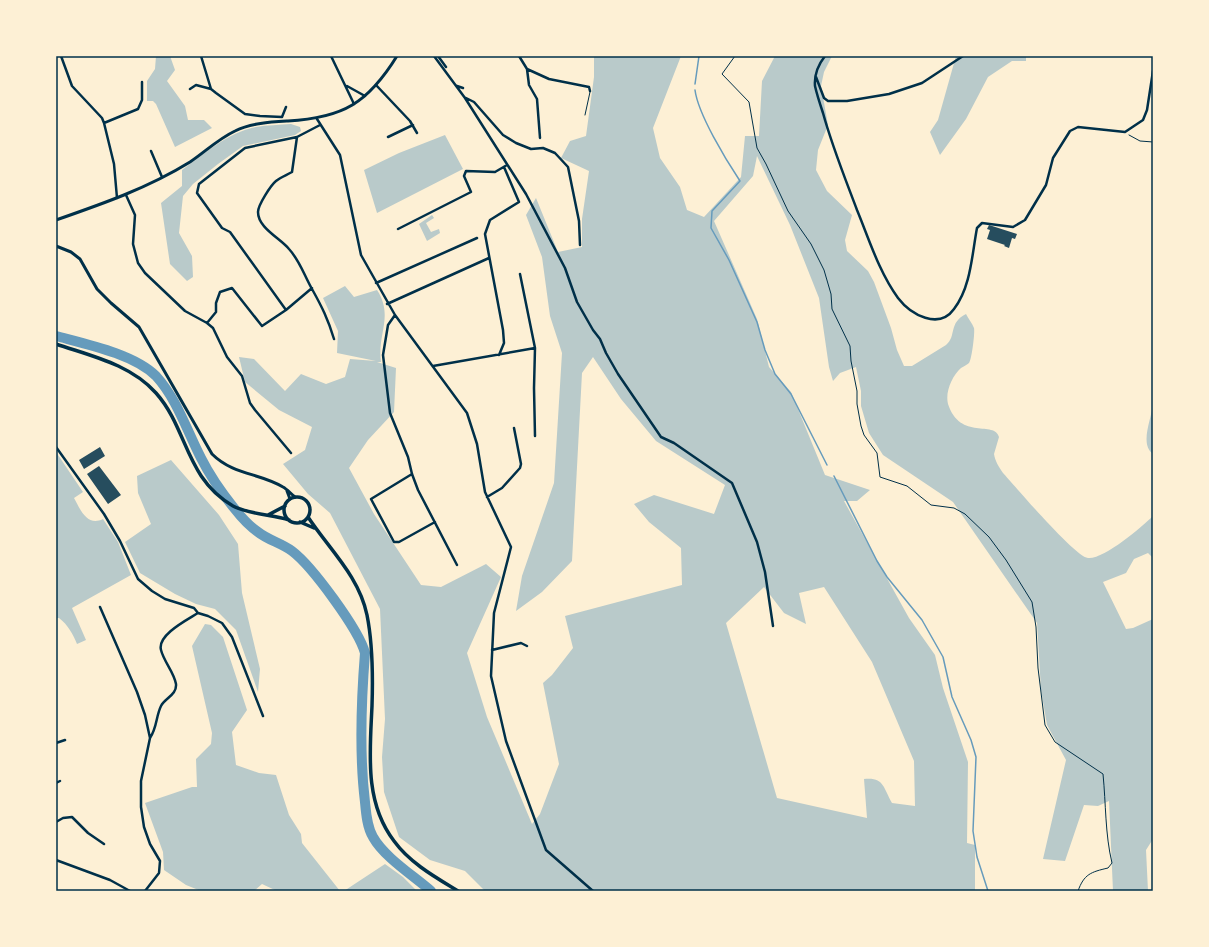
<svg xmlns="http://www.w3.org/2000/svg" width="1209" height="947" font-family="Roboto,sans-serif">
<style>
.green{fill:#b9caca;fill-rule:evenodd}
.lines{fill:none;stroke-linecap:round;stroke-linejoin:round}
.stream{stroke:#669bbc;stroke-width:1.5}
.river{stroke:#669bbc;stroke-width:10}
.building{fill:#264d5e}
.path{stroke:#003049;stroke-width:1}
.service{stroke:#003049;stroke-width:1}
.minor{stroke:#003049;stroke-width:2.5}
.tertiary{stroke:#003049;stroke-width:3}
.primary{stroke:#003049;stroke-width:3.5}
.neatline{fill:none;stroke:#003049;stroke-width:1.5}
</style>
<rect width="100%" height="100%" fill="#fdf0d5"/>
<!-- green -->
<path class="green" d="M156,56H170L175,70L167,81L185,106L188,120H204L212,128L175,147L156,104L153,101H147V81L155,69Z
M594,56H681L653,128L660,158L680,187L687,210L704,217L741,177L745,136H759L762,81L775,56H832L824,72L821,86L828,125L818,150L816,170L827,191L852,215L845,240L847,251L868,271L874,282L891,328L897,350L904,366H912L946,345C957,336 948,323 966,314C968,318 972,323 974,328C975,332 972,359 969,363C967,365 964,366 961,368C952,376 945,392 948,404C960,441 995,420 999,437L994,454C995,461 999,467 1003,473C1015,486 1075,557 1088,558C1103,560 1142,527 1153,516V558L1148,553L1134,559L1126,573L1103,582L1126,629L1133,628L1153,619V839L1146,850L1148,891H1113L1109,801L1098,806L1084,805L1065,861L1043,859L1066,760L1047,725L1041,690L1037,623L953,502L883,455L869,433L861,406V391L856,367L840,373L833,381L829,367L819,298L790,225L757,156L753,176L714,221L757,319L769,367L791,392L825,475L870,490L857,501H844L909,618L935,655L943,688L968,762L967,843L975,845V891H485L465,871L430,860L399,837L384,792L382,757L385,719L380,609L330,513L308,494L283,464L305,450L312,427L279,410L245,382L239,357L254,359L285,391L301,374L326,384L345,377L350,359L376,361L337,353L338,331L323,298L345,286L354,297L377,290C394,316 377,334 381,362H377L396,368L394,412L368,440L349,468L374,514L421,585L441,587L486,564L501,577L467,653L487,717L532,824L540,814L559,764L543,683L552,675L573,648L565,616L682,585L681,548L649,522L634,504L654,495L714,514L725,485L656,441L621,399L593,357L582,373L572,561L542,592L516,611L522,576L554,483L562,353L550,316L542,257L526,215L536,198L558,252L582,247V219L589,171L561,158L570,141L586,136L594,77ZM764,587L784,613L806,624L799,593L824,587L872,662L914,761L915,806L892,803C883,787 884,777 864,779L867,818L777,798L726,623Z
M956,56H1026V61H1012L988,77L966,119L940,155L930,132L938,120Z
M291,124L300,127L301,131L295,135L243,146L218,164L193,184L183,196L179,233L192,256L193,277L187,281L170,264L161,203L182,186V170C205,153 227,133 256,127C267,125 279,125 291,124Z
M445,135L463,169L377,213L364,170L399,153Z
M432,215L434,218L426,223L431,232L439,229L440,233L427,241L419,224Z
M1153,404V454C1139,444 1152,418 1153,404Z
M56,452L83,492L74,498C80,509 87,527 103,519L118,542L131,575L72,608L86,640L77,644C73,634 68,625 59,618H56Z
M171,460L219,515L238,544L242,593L260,669L258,692L236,630L215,609L196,604L175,594L140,573L125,542L151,524L138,493L137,476Z
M205,624L211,625L223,637L247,710L232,732L236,765L259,773L276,775L289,815L301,834L302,843L340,891H277L262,884L254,891H201L186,885L164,870L163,852L145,803L192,787H197L196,759L211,744L212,733L192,646Z
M385,864L403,877L417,891H344Z"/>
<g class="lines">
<!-- stream -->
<path class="stream" d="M695,84L699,56
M695,90C698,114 726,160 740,181L712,211L711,228L729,260L757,322L765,350L775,374L791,394L827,465
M834,476L877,561L887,577L922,620L943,657L952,697L971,740L976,757L973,831L977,857L988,891"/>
<!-- river -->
<path class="river" d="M56,336C86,344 134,354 156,376C177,399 187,431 201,458C210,476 222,493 234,508C241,517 249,526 258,532C268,540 281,543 292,551C312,566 359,630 365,653C361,703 359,753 365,802C366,813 367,827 373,837C384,857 414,876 431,891"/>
</g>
<!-- building -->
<path class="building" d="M989,225L1017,234L1015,239L1012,238L1009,248L1004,246L1005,245L987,239L990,230L987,229Z
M100,447L105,456L84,469L79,460Z
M99,466L121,495L108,504L87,474Z"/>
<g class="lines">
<!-- path -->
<path class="path" d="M735,56L722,74L749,102L757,148L766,164L788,211L811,244L824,270L831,294L832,309L850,346L851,361L857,391V404L861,426L864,435L877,453L880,477L907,486L931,505L954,508L965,514L989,537L1006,560L1032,602L1036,627L1038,668L1045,725L1055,742L1103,774C1106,804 1105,834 1112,863L1108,868C1091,872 1084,874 1078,891
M1129,135L1140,141L1153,142"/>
<!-- service -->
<path class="service" d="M585,115L590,92"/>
<!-- minor -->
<path class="minor" d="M61,56L72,86L102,118L104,123L114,164L117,198
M201,56L211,89L216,93L245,114L260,116L282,117
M331,56L354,104
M434,56L465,98L526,194L565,268L577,302L593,330L600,339L606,353L618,374L661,437L674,443L732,483L757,542L765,572L773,626
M438,56L446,67
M519,56L527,69L529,85L537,99L540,138
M825,56C818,65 814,74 815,86C817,95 820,104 823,113C832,146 845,178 857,210C869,239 879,272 898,298C911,315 939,330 954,309C971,287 972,254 977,228L982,223L1013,227L1025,220L1046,185L1053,158L1070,131L1078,127L1125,132L1143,120L1147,110L1153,71
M527,69L549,79L589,87L590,91
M816,77L824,98L828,101H847L889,94L922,83L963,56
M376,85L410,121L417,133
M347,86L365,96
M457,86L463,88
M190,89L196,85L211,89
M466,98L474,102L503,135L516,143L531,149L543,148L555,153L568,167L579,221L580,245
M282,117L286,107
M317,119L340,155L361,255L395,315L467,413L477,444L485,492L511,547L494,613L491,676L506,741L546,850L593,891
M104,123L138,109L142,100V82
M320,125L297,137L292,172C287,175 281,177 276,181C271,185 258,205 258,212C258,228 280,238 289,249C300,261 304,275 312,289C322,307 328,319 334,339
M388,137L413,125
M151,151L162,177
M126,195L135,215L133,244L138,263L145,273L185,311L207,323L213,328L227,357L242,376L250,403L255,410L291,453
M398,229L471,192L464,176L466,171L495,172L507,165
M520,274L535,348L534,388L535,436
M376,283L477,238
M387,304L489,258
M286,310L230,232L222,228L197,193L199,184L245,148L297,137
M395,315L388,325L383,355L390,413L408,457L412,474L418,490L457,565
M207,323L216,312V303L220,292L232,288L262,326L286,310L312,288
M499,355L504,343L503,330L485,234L490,220L519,202L504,167
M433,366L535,348
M56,447L104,514L120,541L138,579L152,591L165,599L194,608L198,613L208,616L222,623L232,637L263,716
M412,474L371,499L394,542H399L435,522
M487,497L502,488L520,468L521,464L514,428
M100,607L137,692L145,715L150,738L141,781V807L144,827L150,844L160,861L159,873L145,891
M492,650L521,643L527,646
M150,738C157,728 156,716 161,706C165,698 177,695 176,684C174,672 164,662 161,650C157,635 187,620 198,613
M56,743L65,740
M56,783L60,781
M56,822L63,818L72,817L88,833L104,844
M56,860L110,880L130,891"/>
<!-- tertiary -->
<path class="tertiary" d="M56,220C102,204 148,188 190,162C205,152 218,139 235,131C251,123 271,122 288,121C343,118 368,103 397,56
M56,246L71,252L80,259L97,289L111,303L139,327L212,454C233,475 260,473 283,487C287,489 291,494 295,497
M287,491L290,499"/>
<!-- primary -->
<path class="primary" d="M56,344C91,356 130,364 156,393C188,429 185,478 233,506C248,514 273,515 289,520
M284 510a13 13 0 1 1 26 0a13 13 0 1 1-26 0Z
M268,515L285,506
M308,517C329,549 359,576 367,615C373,645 373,676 372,706C370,752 364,802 394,841C410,863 435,877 458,891
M300,522L314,528"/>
</g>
<!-- border -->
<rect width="1209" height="947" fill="none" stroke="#fdf0d5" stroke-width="114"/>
<rect x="57" y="57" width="1095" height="833" class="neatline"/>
</svg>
